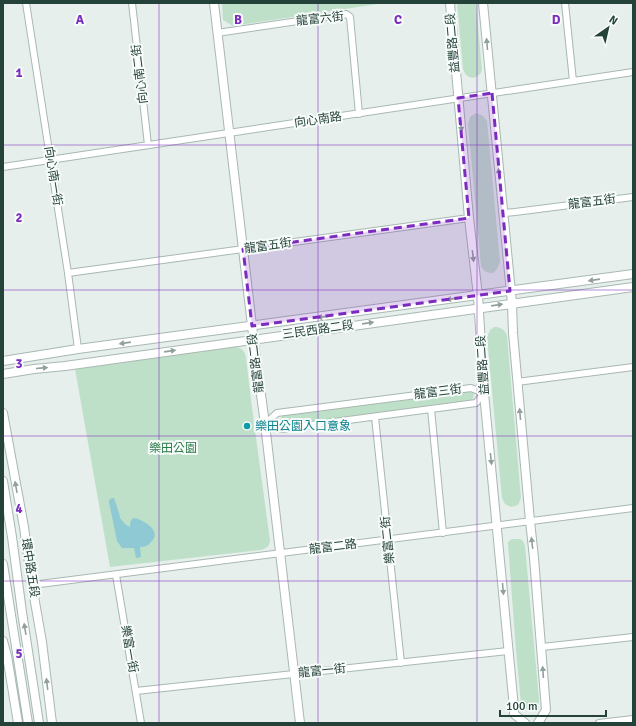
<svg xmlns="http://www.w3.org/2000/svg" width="636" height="726" font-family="Signika,'Noto Sans TC',sans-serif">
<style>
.green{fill:#bfe0c8}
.water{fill:#8ec9d4}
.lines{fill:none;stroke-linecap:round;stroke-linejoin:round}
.minor-casing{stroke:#a8b8b2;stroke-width:8}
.tertiary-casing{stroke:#a8b8b2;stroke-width:10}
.minor{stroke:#fff;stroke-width:6}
.tertiary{stroke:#fff;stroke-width:8}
.oneway{fill:#92a09c}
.marked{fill:#7b2cbf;fill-opacity:0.2;stroke:#7b2cbf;stroke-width:3;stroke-dasharray:8 5;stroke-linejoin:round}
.grid{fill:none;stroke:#7b2cbf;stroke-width:1;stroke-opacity:0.55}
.culture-dot{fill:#0f9aa8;stroke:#f7fbf9;stroke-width:1.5}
.labels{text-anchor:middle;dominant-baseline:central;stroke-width:4;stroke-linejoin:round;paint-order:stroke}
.street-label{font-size:12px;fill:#24423a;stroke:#f7fbf9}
.culture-label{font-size:12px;fill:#0d838f;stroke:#f7fbf9;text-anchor:start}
.park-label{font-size:12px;fill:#2d7a4b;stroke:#f7fbf9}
.grid-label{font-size:13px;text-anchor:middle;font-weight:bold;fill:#7b2cbf;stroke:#f7fbf9;stroke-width:4;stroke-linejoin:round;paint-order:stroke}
</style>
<rect width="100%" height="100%" fill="#e6efeb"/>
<!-- green -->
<path class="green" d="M222,3H384L233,26L223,20Z
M457,3H476L482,70C478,81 466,80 463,69Z
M476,113L483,116L487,121L500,262L497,269L493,273C486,273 484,271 481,266L468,124L470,117Z
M494,327C500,327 505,329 507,336L521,498L518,505L511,507L505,504L502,498L487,337L490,330Z
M234,347C242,347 245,351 246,358C253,419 262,480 270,541C269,547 267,548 261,550L110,567L75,369Z
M470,391L474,394L473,399L471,400L287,425L282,424C280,421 280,419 282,416L286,415Z
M512,539H520L523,541L525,546L539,699C539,711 529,713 521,704L516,650L508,544V542Z"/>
<!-- water -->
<path class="water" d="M113,498H114L119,513L120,518L126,525L130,527C130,523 130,521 133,518C143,519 163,531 151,542C148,546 145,547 140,547L141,557L136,558L134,548H122L117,541L109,502L110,499Z"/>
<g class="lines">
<!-- minor casing -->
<g class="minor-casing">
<path id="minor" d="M26,3L68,273L78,349
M132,3L148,145
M565,3L573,81
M217,33L346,14L350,17L359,114
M3,167L633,72
M504,213L515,212L633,197
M68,273L469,218
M517,382L633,367
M471,388L484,393L476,403L281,429L265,424L277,413Z
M431,409L443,533
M375,417L401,663
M116,575L141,723
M32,585C233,561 433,533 633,508
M542,647L633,637
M136,691L508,651
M599,723L633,719"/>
</g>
<!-- tertiary casing -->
<g class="tertiary-casing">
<path id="tertiary" d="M214,3L255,351L265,424L300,723
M450,3L469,218L478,296L484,393L514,708V714L525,723
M483,3L512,303L513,333L530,521L534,558L546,710L538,723
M3,361L78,349L633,274
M3,374L34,369L65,366L633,287
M3,413L24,527L32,585L42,642L52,723
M3,481L12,537L22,612L39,723
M3,564L28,723
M3,641L7,656L18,723"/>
</g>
<!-- minor -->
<use href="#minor" class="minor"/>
<!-- tertiary -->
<use href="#tertiary" class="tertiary"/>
</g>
<!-- one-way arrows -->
<defs><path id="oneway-solid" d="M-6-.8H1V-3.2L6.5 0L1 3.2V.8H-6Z"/></defs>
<g class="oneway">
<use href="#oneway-solid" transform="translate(487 44) rotate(-95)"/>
<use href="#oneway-solid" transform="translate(461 126) rotate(85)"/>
<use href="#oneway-solid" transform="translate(499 174) rotate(-96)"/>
<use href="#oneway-solid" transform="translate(473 256) rotate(83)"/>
<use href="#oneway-solid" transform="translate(594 280) rotate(172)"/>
<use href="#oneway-solid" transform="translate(452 299) rotate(172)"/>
<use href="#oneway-solid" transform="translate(497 305) rotate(-8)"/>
<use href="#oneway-solid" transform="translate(323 317) rotate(172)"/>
<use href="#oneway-solid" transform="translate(368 323) rotate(-8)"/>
<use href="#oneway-solid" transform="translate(125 343) rotate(172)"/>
<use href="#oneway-solid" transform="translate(170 351) rotate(-8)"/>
<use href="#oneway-solid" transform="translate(42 368) rotate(-5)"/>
<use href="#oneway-solid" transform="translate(520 414) rotate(-95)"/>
<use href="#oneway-solid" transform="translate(491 459) rotate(84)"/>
<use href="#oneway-solid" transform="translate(16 487) rotate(-100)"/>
<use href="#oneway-solid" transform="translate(532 543) rotate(-97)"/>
<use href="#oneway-solid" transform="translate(503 589) rotate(85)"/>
<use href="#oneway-solid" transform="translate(25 629) rotate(-99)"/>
<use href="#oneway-solid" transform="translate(543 672) rotate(-94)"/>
<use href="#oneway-solid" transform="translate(47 684) rotate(-97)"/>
</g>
<!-- marked area -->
<path class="marked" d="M492,93L510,291L252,326L243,249L469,218L458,98Z"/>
<!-- grid -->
<path class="grid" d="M159,3V723M318,3V723M477,3V723M3,145H633M3,290H633M3,436H633M3,581H633"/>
<!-- markers -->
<circle class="culture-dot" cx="247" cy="426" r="4"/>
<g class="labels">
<!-- street labels -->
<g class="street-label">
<text transform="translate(320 19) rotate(-6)">龍富六街</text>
<text transform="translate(453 43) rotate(-95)">益豐路二段</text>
<text transform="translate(140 74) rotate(-97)">向心南二街</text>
<text transform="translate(318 120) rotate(-8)">向心南路</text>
<text transform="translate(53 176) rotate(81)">向心南一街</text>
<text transform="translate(592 202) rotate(-7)">龍富五街</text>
<text transform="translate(268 246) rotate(-8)">龍富五街</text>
<text transform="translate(318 330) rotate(-8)">三民西路二段</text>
<text transform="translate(256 363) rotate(-97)">龍富路二段</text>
<text transform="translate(483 365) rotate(-94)">益豐路二段</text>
<text transform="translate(438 392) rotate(-7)">龍富三街</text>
<text transform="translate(388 540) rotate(-96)">樂富二街</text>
<text transform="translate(333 547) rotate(-7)">龍富二路</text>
<text transform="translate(30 568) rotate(81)">環中路五段</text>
<text transform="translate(129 649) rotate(80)">樂富一街</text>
<text transform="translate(322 671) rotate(-6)">龍富一街</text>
</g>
<!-- culture labels -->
<g class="culture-label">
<text x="255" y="426">樂田公園入口意象</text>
</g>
<!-- park labels -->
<g class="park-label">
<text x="173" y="448">樂田公園</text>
</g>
</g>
<g class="grid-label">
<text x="80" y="24">A</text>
<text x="238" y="24">B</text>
<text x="398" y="24">C</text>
<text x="556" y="24">D</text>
<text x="19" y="77">1</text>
<text x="19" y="222">2</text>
<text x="19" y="368">3</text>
<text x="19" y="513">4</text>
<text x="19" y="658">5</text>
</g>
<!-- border -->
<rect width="636" height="726" fill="none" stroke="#24423a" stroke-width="8"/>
<!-- north arrow -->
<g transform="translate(608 28) rotate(34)" stroke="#f7fbf9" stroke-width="3" paint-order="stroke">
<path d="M0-3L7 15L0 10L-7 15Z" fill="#24423a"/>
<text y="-6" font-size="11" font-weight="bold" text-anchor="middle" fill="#24423a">N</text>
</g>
<!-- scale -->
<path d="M500 710v6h106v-6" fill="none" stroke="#24423a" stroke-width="2"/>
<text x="506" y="710" font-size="12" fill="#24423a" stroke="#f7fbf9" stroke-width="3" paint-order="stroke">100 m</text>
</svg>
